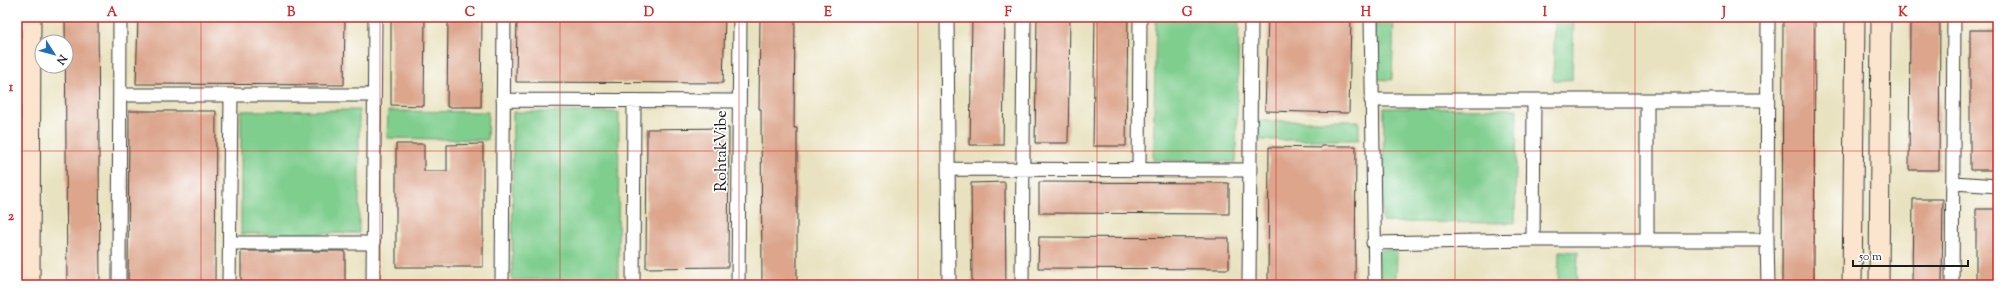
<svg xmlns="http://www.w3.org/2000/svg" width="2015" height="302" font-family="'Sorts Mill Goudy',serif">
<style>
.green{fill:#7fce8e;stroke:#4e7555}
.building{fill:#dca58c}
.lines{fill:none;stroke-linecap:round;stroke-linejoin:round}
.street-casing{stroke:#3b3a35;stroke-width:15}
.secondary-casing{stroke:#3b3a35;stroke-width:21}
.street{stroke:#fff;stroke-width:13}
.secondary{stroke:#fbe5cf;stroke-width:19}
.grid{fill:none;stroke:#d62828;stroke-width:1;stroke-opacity:0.55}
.labels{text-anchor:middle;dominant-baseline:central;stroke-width:3.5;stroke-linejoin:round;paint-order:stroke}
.street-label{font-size:16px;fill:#1c1c1c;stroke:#fff}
.neatline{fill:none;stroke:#d62828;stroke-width:1.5}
.grid-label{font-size:13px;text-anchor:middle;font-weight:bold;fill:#d62828}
</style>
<rect width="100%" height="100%" fill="#fff"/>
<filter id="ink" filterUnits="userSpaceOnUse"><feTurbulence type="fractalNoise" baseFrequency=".025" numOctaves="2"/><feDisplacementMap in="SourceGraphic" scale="8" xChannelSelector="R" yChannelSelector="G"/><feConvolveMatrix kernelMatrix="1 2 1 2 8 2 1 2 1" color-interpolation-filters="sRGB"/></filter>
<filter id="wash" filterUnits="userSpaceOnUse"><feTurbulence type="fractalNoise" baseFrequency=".012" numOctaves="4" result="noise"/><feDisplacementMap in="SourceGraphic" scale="16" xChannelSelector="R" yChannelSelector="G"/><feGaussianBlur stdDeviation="0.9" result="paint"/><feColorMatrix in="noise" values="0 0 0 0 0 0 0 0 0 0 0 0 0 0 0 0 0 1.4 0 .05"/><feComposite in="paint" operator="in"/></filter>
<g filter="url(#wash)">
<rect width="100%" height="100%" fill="#e9e2c0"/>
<!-- green -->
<path class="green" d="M1156,17H1239L1236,162L1153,160Z
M1375,17H1394L1392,80L1373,79Z
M1555,17H1574L1572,80H1553Z
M1384,108L1517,109L1515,223L1382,222Z
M359,110V233L241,234V111Z
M388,111L488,112L487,140L387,138Z
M513,112H619L618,279L512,280Z
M1258,121H1359V140H1258Z
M1378,250H1397L1396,285H1377Z
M1559,251L1578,252L1577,285H1558Z"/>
<g id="blocks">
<!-- building -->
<path class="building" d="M65,17H98L100,285H67Z
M138,17H345L344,85L136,84Z
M391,17H425L424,106L391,105Z
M448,17H482L481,107H447Z
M517,17H725L723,83L516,82Z
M760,17H795L794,128H797V285H762L761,109H759Z
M972,17H1005L1003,145H970Z
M1037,17H1070L1068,143H1035Z
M1095,17H1128L1126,146H1093Z
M1268,17H1351L1349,113L1265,111Z
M1783,17H1815L1814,285H1782Z
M1910,17H1940L1939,170H1909Z
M1970,30H1998V170H1970Z
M129,111H216L215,285H128Z
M729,128L728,267L646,268L647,129Z
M396,144H424V171H447V145L483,144V267H396Z
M1321,146H1356L1355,285H1268L1269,147L1321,148Z
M1005,182L1006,285H972L971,183Z
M1039,182L1229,183V214L1039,213Z
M1913,199H1943L1942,285H1912Z
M1976,209H1998V285H1976Z
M1039,237L1229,238V269L1038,268Z
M241,251H345V285H241Z"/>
</g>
</g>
<g filter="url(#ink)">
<use href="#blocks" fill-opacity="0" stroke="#3b3a35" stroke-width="1"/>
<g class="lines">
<!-- street casing -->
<g class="street-casing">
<path id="street" d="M947,17L949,285
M1371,17L1375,285
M1768,17L1767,240L1768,285
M120,95H374
M503,100L739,101
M1371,100H1767
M948,169L1250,170
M1139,169L1140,17
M1954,183L1998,186
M1533,240L1534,100
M1647,240V100
M230,243H373
M1373,243L1533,240H1767
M119,285L120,17
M229,285L231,95
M373,285L375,17
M502,285L504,17
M633,285L634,101
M738,285L740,17
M1022,285L1024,17
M1249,285L1251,17
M1952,285L1954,17"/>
</g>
<!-- secondary casing -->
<g class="secondary-casing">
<path id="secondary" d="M30,285L31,17
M1852,285L1855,17
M1879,285L1881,17"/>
</g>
<!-- street -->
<use href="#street" class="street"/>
<!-- secondary -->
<use href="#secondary" class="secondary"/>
</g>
</g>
<!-- grid -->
<path class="grid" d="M201,17V285M380,17V285M560,17V285M739,17V285M918,17V285M1097,17V285M1276,17V285M1455,17V285M1635,17V285M1814,17V285M17,151H1998"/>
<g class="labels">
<!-- street labels -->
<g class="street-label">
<text transform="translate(722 151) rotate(-90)">RohtakVibe</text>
</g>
</g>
<!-- margin -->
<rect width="2015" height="302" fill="none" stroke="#fff" stroke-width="44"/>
<!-- north arrow -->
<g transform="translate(54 54) rotate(126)"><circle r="19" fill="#ffffff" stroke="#a4a4a4"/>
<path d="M0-3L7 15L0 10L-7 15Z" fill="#1f6fb2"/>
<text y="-6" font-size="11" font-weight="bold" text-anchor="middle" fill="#1c1c1c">N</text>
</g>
<!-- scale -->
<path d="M1853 260v6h115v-6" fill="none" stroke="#1c1c1c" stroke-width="2"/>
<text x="1859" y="260" font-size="12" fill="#1c1c1c" stroke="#ffffff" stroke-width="3" paint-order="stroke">50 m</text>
<rect x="22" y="22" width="1971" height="258" class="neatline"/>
<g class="grid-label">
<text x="112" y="16">A</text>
<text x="291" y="16">B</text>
<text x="470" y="16">C</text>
<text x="649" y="16">D</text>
<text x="828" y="16">E</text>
<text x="1008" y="16">F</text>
<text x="1187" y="16">G</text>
<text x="1366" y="16">H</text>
<text x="1545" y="16">I</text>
<text x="1724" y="16">J</text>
<text x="1903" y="16">K</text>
<text x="11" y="91">1</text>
<text x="11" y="220">2</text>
</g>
</svg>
